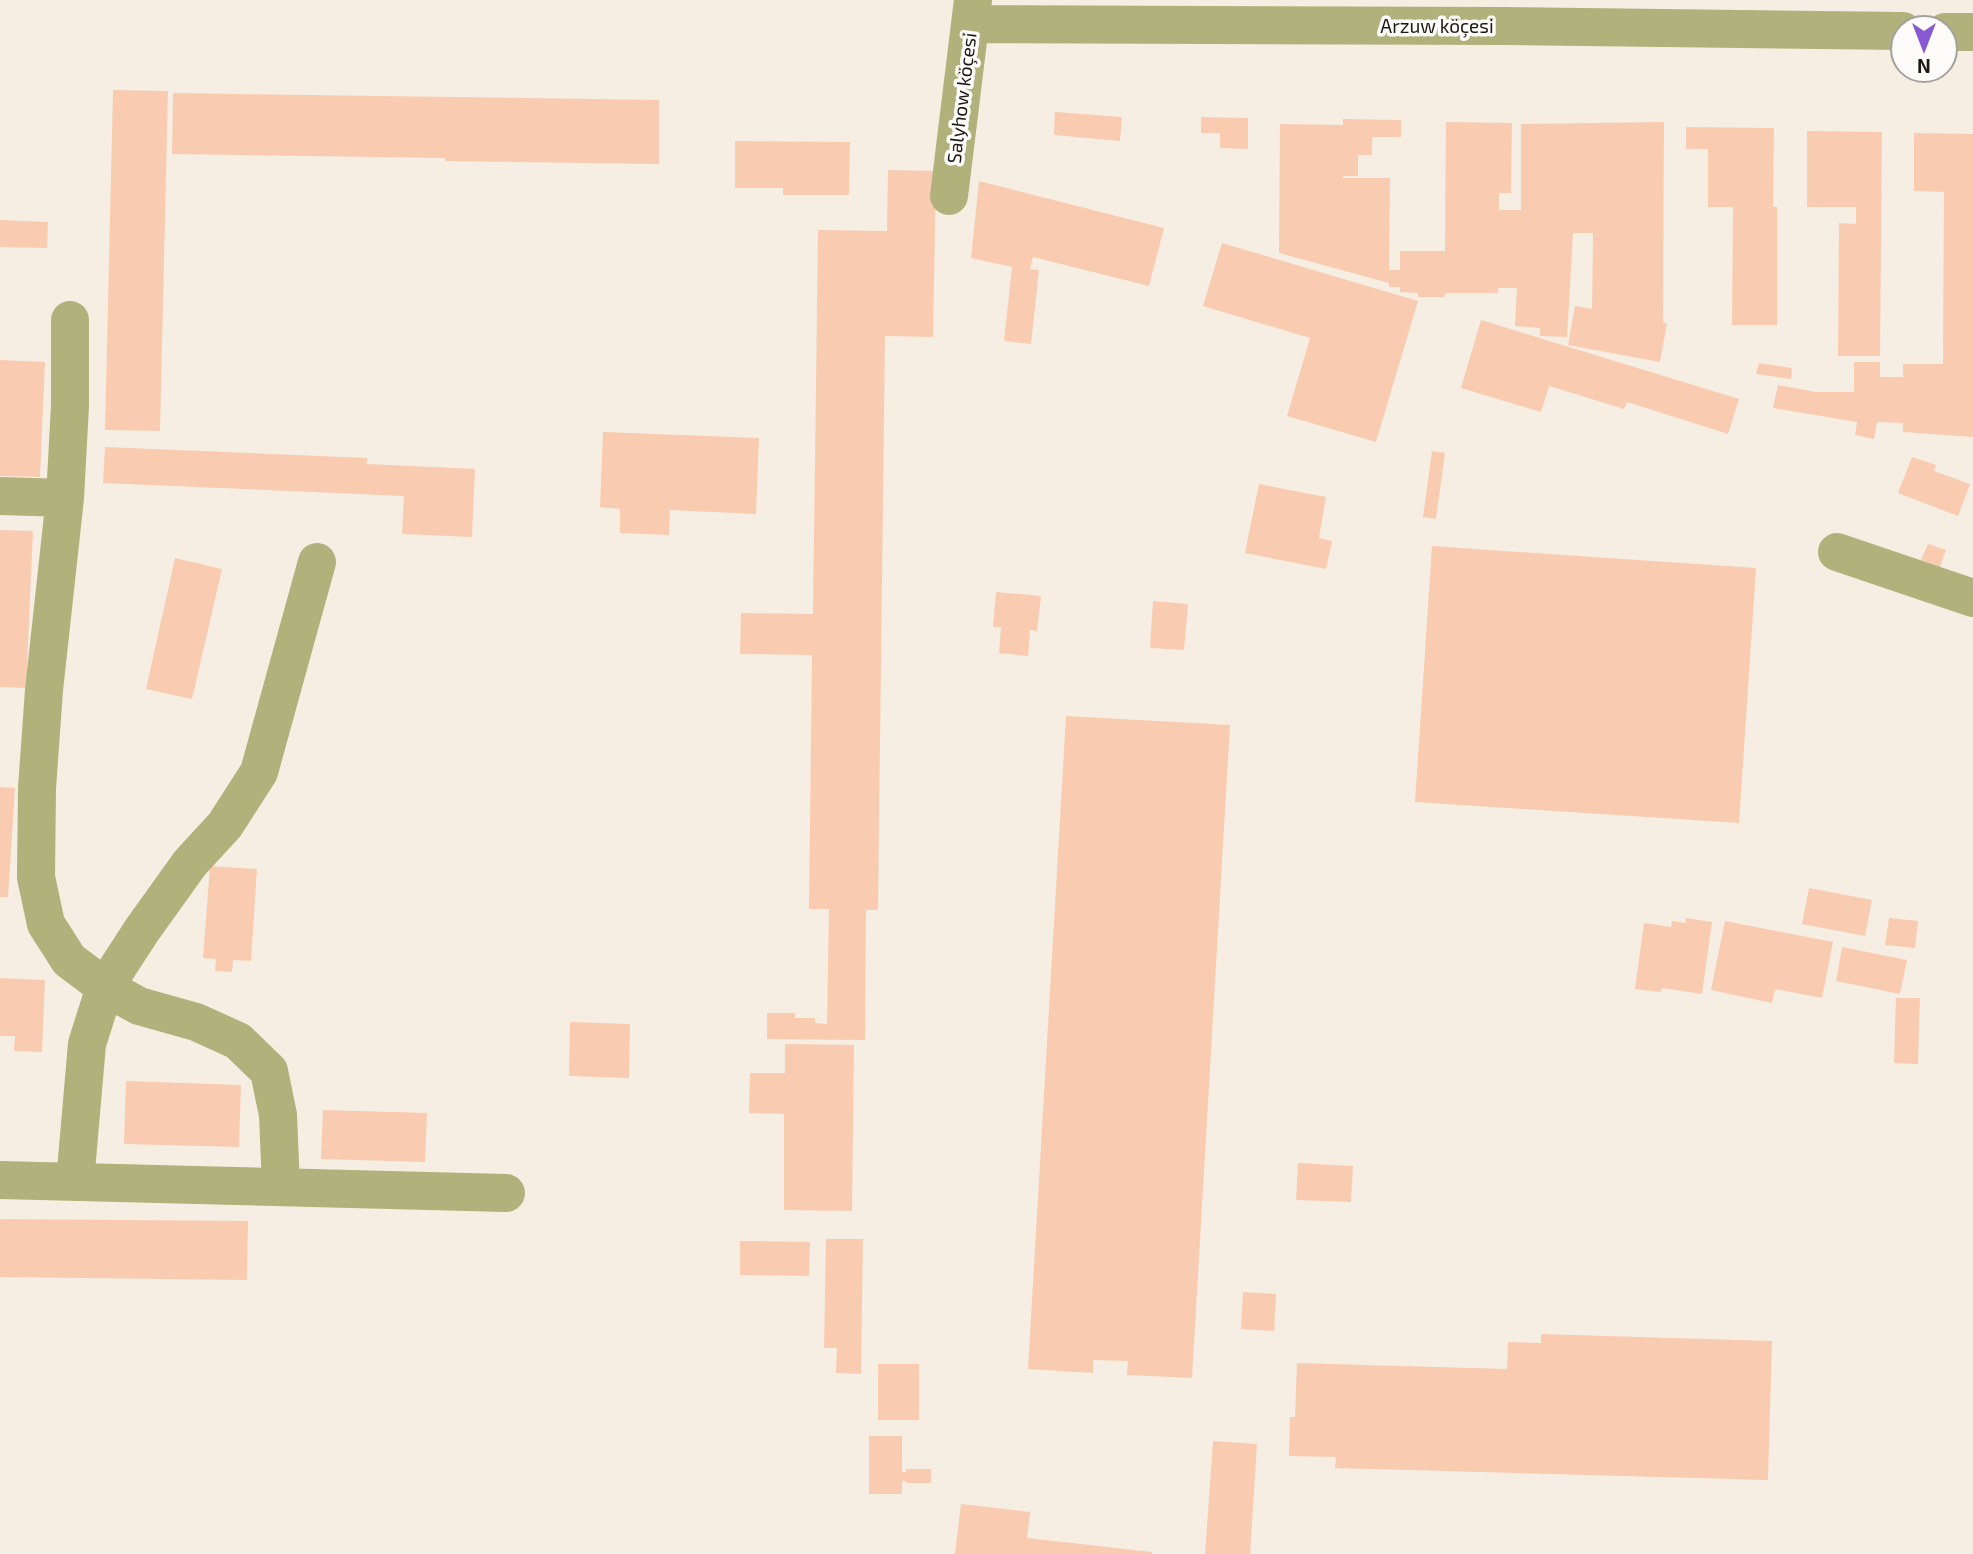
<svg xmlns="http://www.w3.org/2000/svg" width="1973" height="1554" font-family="'Exo 2',sans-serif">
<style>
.building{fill:#f9ccb2}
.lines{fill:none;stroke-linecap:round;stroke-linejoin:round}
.minor{stroke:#b0b17b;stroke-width:38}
.labels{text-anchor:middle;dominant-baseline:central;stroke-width:7;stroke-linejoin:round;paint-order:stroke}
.street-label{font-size:19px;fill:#1c1915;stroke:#fefcfa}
</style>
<rect width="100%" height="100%" fill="#f6eee2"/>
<!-- building -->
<path class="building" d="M113,90L168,91L160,431L105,430Z
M173,93L659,100V164L445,161V158L172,154Z
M1055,112L1122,117L1120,141L1054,135Z
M1201,117L1248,118V149L1220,148V133H1201Z
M1343,119L1401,120V137H1372V155H1358V176H1343V178H1390L1389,270H1400V251H1445L1446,122L1512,123L1511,193H1499V210H1521V124L1664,122L1663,323H1667L1660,362L1568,345L1575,306L1592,309L1593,233H1573L1567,337L1540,336V328L1515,326L1517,288H1498V293H1445V297H1418V293L1400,292V287H1389V283L1279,253L1280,124L1343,125Z
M1686,127L1774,128L1773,207H1777V325H1732L1733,207H1708V149H1686Z
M1807,131L1882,132L1880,356H1838L1839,223L1856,224V207H1807Z
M1914,133L1973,134V437L1903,432V423L1877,422L1874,439L1855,435L1857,422L1773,408L1778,385L1816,392H1854V362H1880V377H1903V364H1943L1944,192L1914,191Z
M735,141L850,142L849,195H783V188H735Z
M888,170L936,171L933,337L885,336L878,910H866L865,1040L767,1039V1013H795V1018H815V1023L827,1024L829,909H809L812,655L740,654L741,613L813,614L818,230L887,231Z
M979,181L1164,228L1149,286L1033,257L1030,269L1039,270L1031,344L1004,341L1012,267L971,258Z
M0,220L48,222L47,248L0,247Z
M1222,243L1418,301L1376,442L1287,416L1310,338L1203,306Z
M1481,320L1739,399L1728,434L1627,402L1624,409L1549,386L1541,412L1461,388Z
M0,360L45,362L40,477L0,476Z
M1759,363L1792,368L1791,379L1756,374Z
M603,432L759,438L756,514L670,510L669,535L620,533V509L600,507Z
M105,447L367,458V464L475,469L472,537L402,534L404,496L103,483Z
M1432,451L1445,453L1436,519L1423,517Z
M1912,457L1936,465L1934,471L1970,484L1958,516L1898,493Z
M1259,484L1326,497L1319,538L1332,541L1326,569L1245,553Z
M0,530L33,531L26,688L0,687Z
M1928,544L1946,550L1940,567L1921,560Z
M1432,546L1756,568L1739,823L1415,802Z
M175,558L222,569L192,699L146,689Z
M996,592L1041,596L1037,631L1030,630L1028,656L999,653L1001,627H993Z
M1153,601L1188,604L1184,650L1150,648Z
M1066,716L1230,725L1192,1378L1127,1375L1128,1361L1093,1360V1373L1028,1369Z
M0,787L15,788L8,897H0Z
M210,866L257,869L251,961L233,960L232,972L215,971L216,959L203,958Z
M1809,888L1872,900L1865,936L1802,924Z
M1686,918L1712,922L1702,994L1662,988L1661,992L1635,989L1644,923L1671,927L1672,921L1686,923Z
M1889,918L1918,921L1915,948L1885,945Z
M1725,921L1833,942L1822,998L1775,989L1772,1003L1711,990Z
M1842,947L1907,960L1900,994L1836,981Z
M0,978L45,980L42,1052L14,1051L15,1036H0Z
M1896,998H1920L1918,1064L1894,1063Z
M570,1022L630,1024L629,1078L569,1076Z
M785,1044L854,1045L852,1211L784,1210V1114L749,1113L750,1073H785Z
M126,1081L241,1085L239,1147L124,1144Z
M323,1110L427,1113L425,1162L321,1159Z
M1298,1163L1353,1166L1351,1202L1296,1200Z
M0,1219L248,1221L247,1280L0,1277Z
M826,1239H863L861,1374L836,1373L837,1348H824Z
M740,1241L810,1242L809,1276L740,1275Z
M1243,1292L1276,1294L1274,1331L1241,1329Z
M1541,1334L1772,1341L1768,1480L1335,1468L1336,1457L1289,1456L1290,1417H1295L1297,1363L1507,1369L1508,1342L1541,1343Z
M878,1364H919V1420H878Z
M869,1436H902V1472H906V1469H931V1483H906V1481H902V1494H869Z
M1213,1441L1257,1444L1250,1554H1205Z
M961,1504L1030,1512L1027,1538L1152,1552V1554H955Z"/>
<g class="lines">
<!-- minor -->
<path class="minor" d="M970,24L1503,26L1903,31
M1945,32H1973
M949,196L973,0
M70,320V406L65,498L44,690L37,788L36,877L46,924L69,960L105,987L139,1006L196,1022L238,1041L269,1071L278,1115L281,1187
M0,496L65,498
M1837,552L1973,598
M0,1180L506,1193
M75,1182L87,1044L105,987L142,930L190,863L225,825L259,772L317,562"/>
</g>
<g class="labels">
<!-- street labels -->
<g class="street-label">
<text x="1437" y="25">Arzuw köçesi</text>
<text transform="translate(961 98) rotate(-83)">Salyhow köçesi</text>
</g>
</g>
<!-- north arrow -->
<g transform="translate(1924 49) rotate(180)"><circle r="33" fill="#fefcfa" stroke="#a4a19e" stroke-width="2"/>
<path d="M0-5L12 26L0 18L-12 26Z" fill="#8659d3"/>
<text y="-10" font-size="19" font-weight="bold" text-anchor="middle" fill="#1c1915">N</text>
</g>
</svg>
